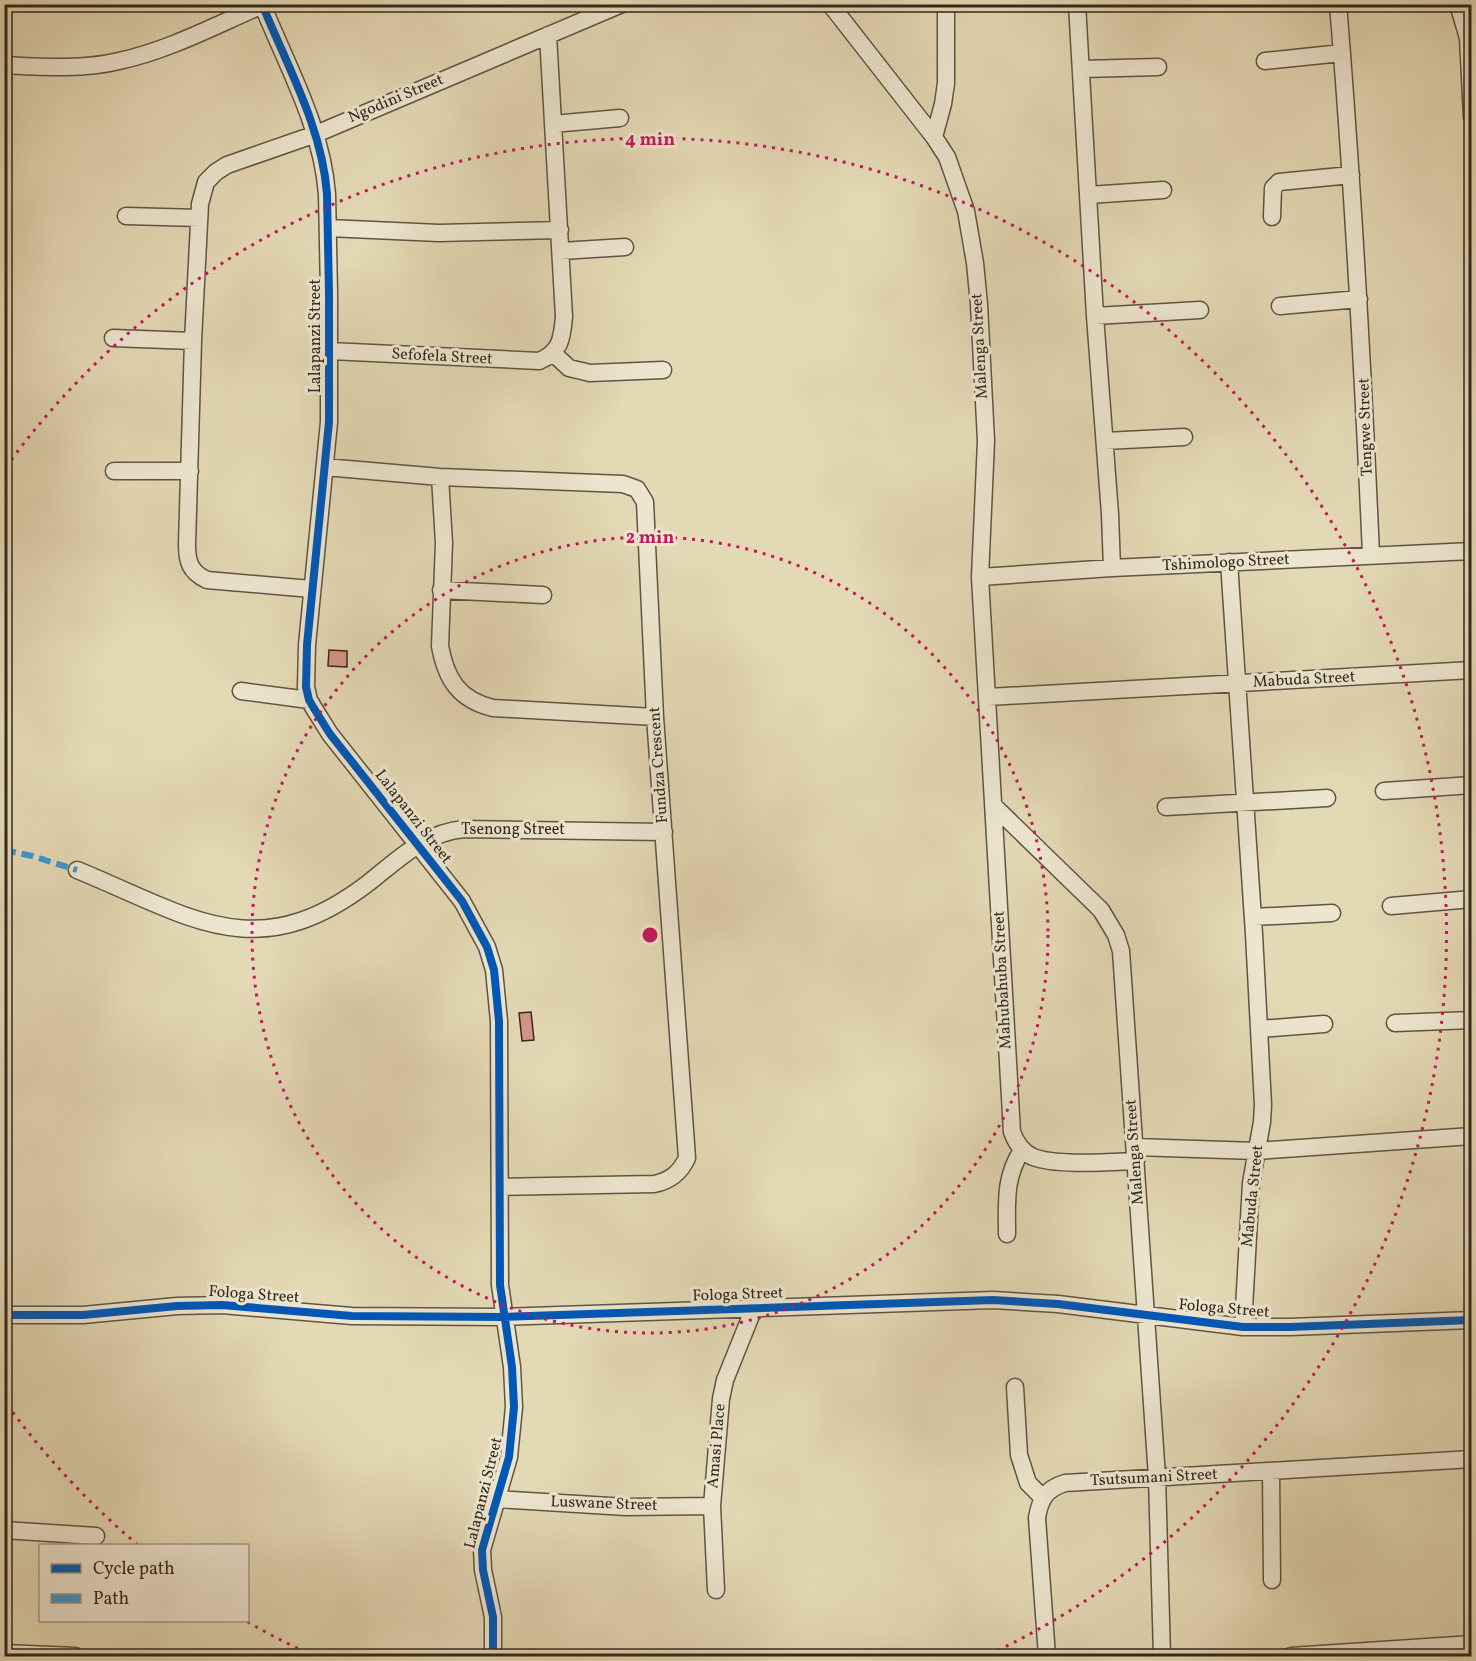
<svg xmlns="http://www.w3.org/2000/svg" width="1476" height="1661" font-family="Vollkorn,serif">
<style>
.building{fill:#d59589;stroke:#31291f;stroke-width:1.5}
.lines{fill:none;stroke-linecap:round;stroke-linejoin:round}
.minor-casing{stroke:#5e5544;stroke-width:19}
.minor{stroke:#ede6cf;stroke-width:16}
.quiet{stroke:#3d96d5;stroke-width:6;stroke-dasharray:12 6;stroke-linecap:butt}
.cycleway-casing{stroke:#ede6cf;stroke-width:11}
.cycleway{stroke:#0057b8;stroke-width:8}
.ring{fill:none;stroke:#c2185b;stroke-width:3;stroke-dasharray:3 6}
.labels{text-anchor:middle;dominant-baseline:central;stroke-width:6;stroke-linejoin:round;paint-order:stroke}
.street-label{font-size:16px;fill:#31291f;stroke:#ede6cf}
.centre{fill:#c2185b;stroke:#ede6cf;stroke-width:3}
.ring-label{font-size:18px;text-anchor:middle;font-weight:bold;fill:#c2185b;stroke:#ede6cf;stroke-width:6;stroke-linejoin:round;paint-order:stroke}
</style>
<rect width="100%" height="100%" fill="#e4d9b5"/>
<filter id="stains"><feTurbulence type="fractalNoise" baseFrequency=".00333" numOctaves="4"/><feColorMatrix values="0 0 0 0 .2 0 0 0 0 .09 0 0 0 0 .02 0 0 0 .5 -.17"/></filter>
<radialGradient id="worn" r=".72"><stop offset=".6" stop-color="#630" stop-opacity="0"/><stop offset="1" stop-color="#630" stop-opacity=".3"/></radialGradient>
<!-- building -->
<path class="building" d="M329,650L347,651V667L328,666Z
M531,1012L534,1040L522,1041L519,1013Z"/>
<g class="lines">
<!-- minor casing -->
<g class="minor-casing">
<path id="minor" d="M262,4C287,66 322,127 327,194L329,293V422L307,645L306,687L309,700L315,710L330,734L462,901L487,947L494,970L499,1021L500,1285L512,1367L514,1407L509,1457L482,1550L483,1570L493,1617V1656
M830,4L934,137
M946,4V83L943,104L934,137L947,157L966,211L975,263L979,304L986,441L980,577L1012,1132C1016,1143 1022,1152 1033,1157C1056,1166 1110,1162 1136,1161
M1077,4L1095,316L1110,514L1112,568
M1338,4C1353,188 1363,371 1371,555
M1458,4L1468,38L1472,117
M1265,61L1342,53
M4,65C42,67 82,70 119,61C170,50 218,24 265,4
M1082,69L1158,67
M553,124L620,118
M1088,195L1163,190
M126,216L199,218
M1272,217L1273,188L1279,182L1351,175
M328,228L439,233L560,230
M561,251L625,247
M1280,306L1359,299
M1095,316L1200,310
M113,338L193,341
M330,351L539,361C561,352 562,338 564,317L548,35
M553,353L569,368L590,373L663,370
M1105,441L1184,437
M325,467L440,477L623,484L637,489L645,502L655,717L687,1158C680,1173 670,1181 654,1184L501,1187
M114,471H190
M440,477L444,543L440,646C446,679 459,700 493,708L655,717
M1229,562L1254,934L1263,1105L1262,1122L1251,1183L1243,1327
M980,577L1112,568L1472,551
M311,589L207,580C190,572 187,562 187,544L193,341L200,204L206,182L216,172L227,165L316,134L622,4
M441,590L543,595
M241,691L309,700
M988,697L1472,670
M1384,791L1472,785
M995,807L1101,910L1116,935L1121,951L1157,1477L1162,1656
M1166,807L1327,798
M77,870C188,915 255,969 367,884C398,860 423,833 464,829L664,832
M1391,906L1472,899
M1253,917L1332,913
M1395,1023L1472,1020
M1259,1029L1324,1024
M1135,1147L1256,1151L1472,1136
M1007,1234C1007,1203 1004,1178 1022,1150
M4,1315H83L177,1306L222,1305L352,1316L503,1317L993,1300L1058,1304L1243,1327H1290L1472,1320
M1015,1387L1019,1455L1028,1483L1043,1498
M1271,1471L1272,1580
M497,1499L626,1507L712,1506
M4,1530L96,1536
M716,1590L712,1506L721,1399L725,1380L754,1308
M4,1653L75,1656
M1047,1656L1037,1518C1040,1499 1046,1489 1065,1483L1472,1459
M1291,1656L1472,1644"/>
</g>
<!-- minor -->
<use href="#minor" class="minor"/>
<!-- quiet -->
<path class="quiet" d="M4,850L32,856L77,870"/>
<!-- cycleway casing -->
<g class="cycleway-casing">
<path id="cycleway" d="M262,4C287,66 322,127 327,194L329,293V422L307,645L306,687L309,700L315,710L330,734L462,901L487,947L494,970L499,1021L500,1285L512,1367L514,1407L509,1457L482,1550L483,1570L493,1617V1656
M4,1315H83L177,1306L222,1305L352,1316L503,1317L993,1300L1058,1304L1243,1327H1290L1472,1320"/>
</g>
<!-- cycleway -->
<use href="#cycleway" class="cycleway"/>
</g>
<!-- distance rings -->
<g class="ring">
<circle cx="650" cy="935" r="398"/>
<path d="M314 1656A796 796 0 0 1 246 1621M138 1545A796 796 0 0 1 6 1403M6 467A796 796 0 1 1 986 1656"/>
</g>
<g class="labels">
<!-- street labels -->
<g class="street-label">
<text transform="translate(396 99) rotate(-23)">Ngodini Street</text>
<text transform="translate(316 336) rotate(-90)">Lalapanzi Street</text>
<text transform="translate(980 346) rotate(-93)">Malenga Street</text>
<text transform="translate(442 357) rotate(3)">Sefofela Street</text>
<text transform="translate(1366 427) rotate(-92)">Tengwe Street</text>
<text transform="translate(1226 563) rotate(-3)">Tshimologo Street</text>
<text transform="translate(1304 680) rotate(-3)">Mabuda Street</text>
<text transform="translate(659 765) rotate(-94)">Fundza Crescent</text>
<text transform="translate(413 817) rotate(52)">Lalapanzi Street</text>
<text x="513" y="830">Tsenong Street</text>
<text transform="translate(1003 980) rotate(-93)">Mahubahuba Street</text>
<text transform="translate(1135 1152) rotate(-94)">Malenga Street</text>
<text transform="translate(1253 1196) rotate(-84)">Mabuda Street</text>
<text transform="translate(254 1295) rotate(4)">Fologa Street</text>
<text transform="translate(738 1295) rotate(-2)">Fologa Street</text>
<text transform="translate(1224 1309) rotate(5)">Fologa Street</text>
<text transform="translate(717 1446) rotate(-85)">Amasi Place</text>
<text transform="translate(1154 1478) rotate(-3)">Tsutsumani Street</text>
<text transform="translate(484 1493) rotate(-76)">Lalapanzi Street</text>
<text transform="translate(604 1504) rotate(2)">Luswane Street</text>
</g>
</g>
<circle cx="650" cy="935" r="9" class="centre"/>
<g class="ring-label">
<text x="650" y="145">4 min</text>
<text x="650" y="543">2 min</text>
</g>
<!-- margin -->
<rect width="1476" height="1661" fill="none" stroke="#e4d9b5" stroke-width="24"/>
<rect x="6" y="6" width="1464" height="1649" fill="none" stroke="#31291f" stroke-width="3"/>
<rect x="12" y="12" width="1452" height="1637" fill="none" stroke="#31291f" stroke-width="1.5"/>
<!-- legend -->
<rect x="39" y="1544" width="210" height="78" fill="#ede6cf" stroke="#a29a89" stroke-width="1.5"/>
<rect x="51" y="1564" width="30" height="9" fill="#0057b8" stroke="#a29a89" stroke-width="1.5"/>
<text x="93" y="1574" font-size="18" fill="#31291f">Cycle path</text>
<rect x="51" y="1594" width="30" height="9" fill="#3d96d5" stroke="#a29a89" stroke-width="1.5"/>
<text x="93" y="1604" font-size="18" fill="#31291f">Path</text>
<rect width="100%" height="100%" filter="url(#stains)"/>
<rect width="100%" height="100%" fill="url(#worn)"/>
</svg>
